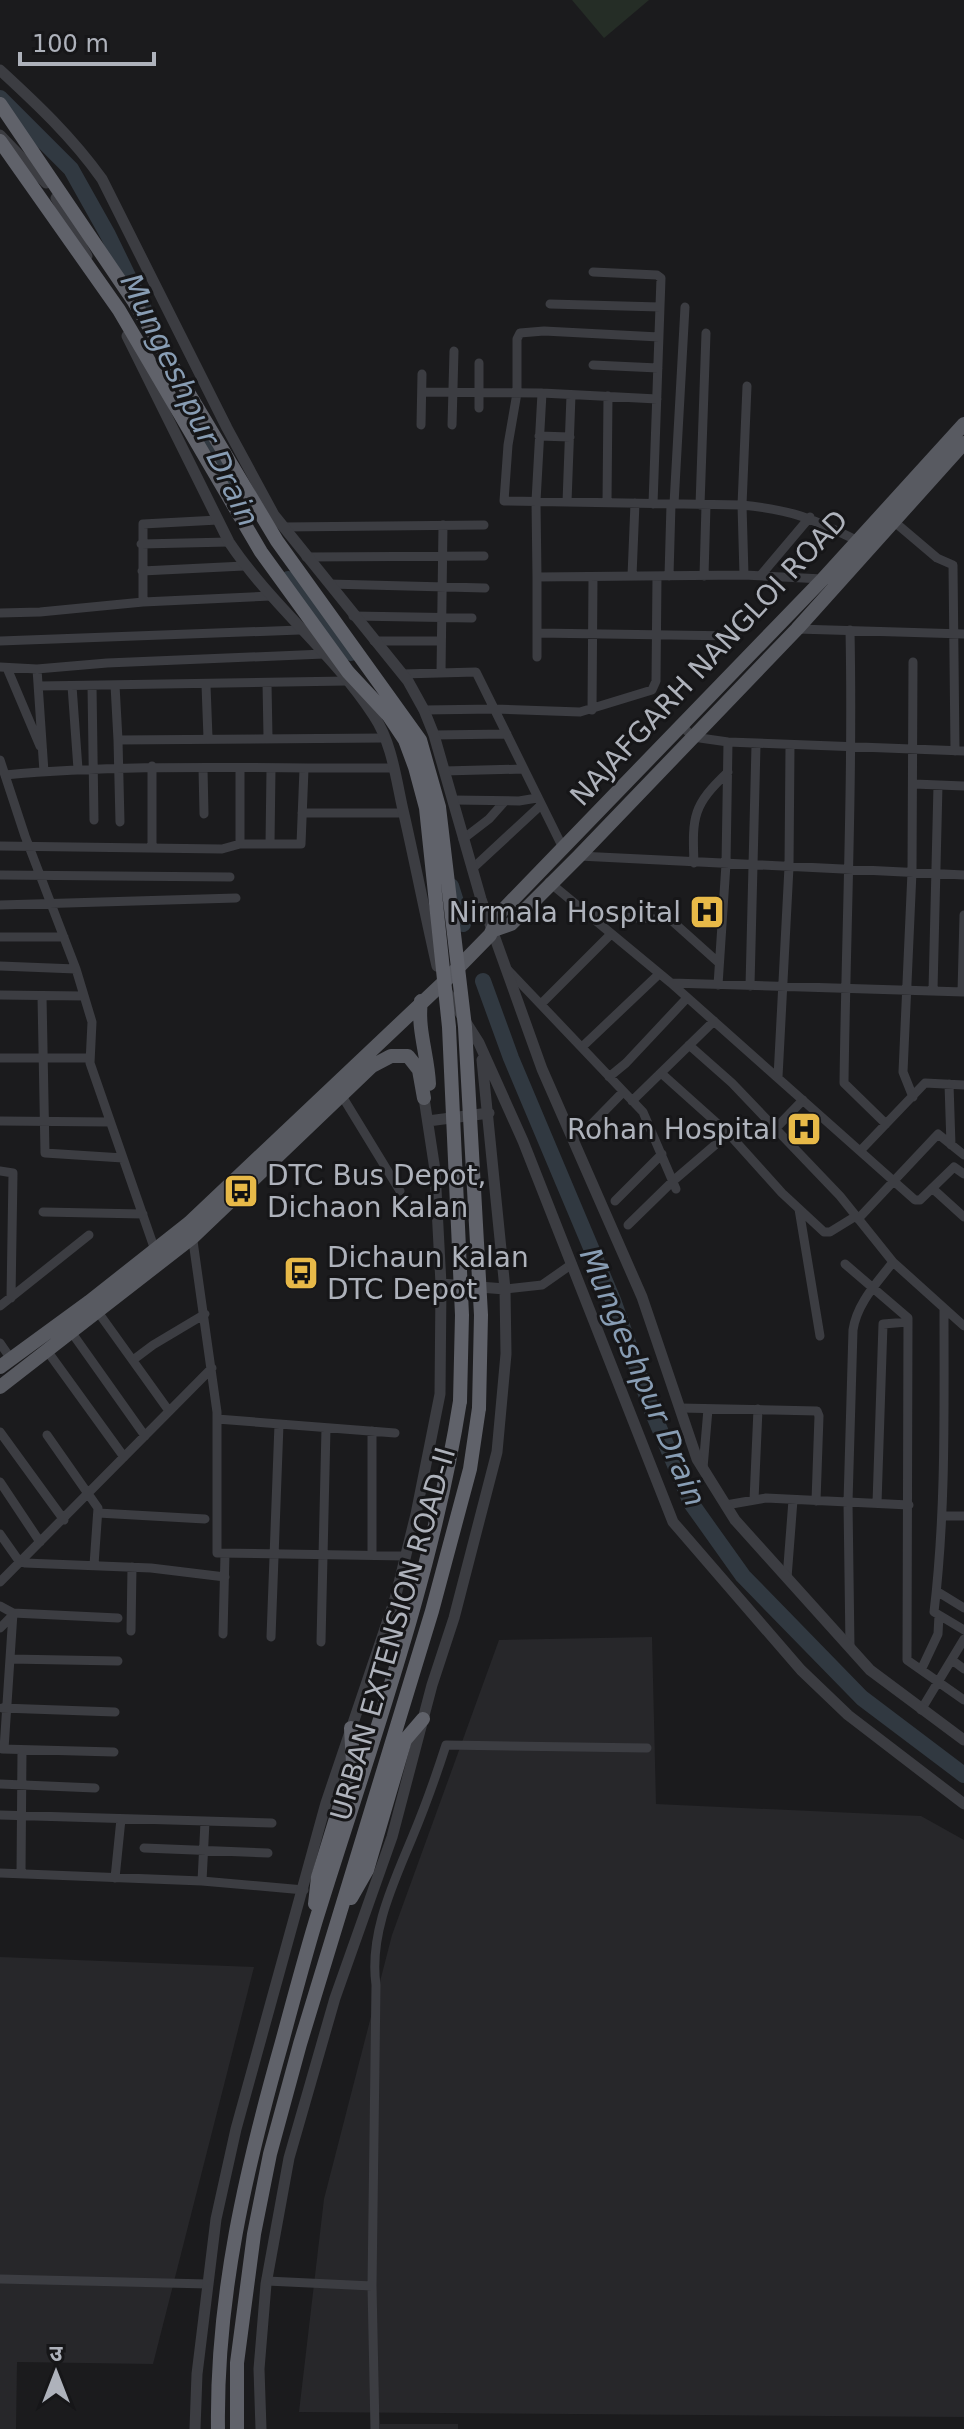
<svg xmlns="http://www.w3.org/2000/svg" width="964" height="2429" font-family="'DejaVu Sans','Noto Sans Devanagari',sans-serif">
<style>
.built{fill:#27272a}
.green{fill:#252d26}
.lines{fill:none;stroke-linecap:round;stroke-linejoin:round}
.river{stroke:#313941;stroke-width:16}
.minor{stroke:#3c3d42;stroke-width:9}
.tertiary{stroke:#3c3d42;stroke-width:11}
.primary{stroke:#585a61;stroke-width:14}
.trunk{stroke:#60626a;stroke-width:14}
.trunk-bridge{stroke:#60626a;stroke-width:14}
.labels{text-anchor:middle;dominant-baseline:central;stroke-width:6;stroke-linejoin:round;paint-order:stroke}
.street-label{font-size:28px;fill:#aeb2bb;stroke:#161618}
.poi-label{font-size:28px;fill:#aeb2bb;stroke:#161618;text-anchor:end}
.water-label{font-size:30px;font-style:italic;fill:#889db4;stroke:#161618}
</style>
<rect width="100%" height="100%" fill="#1b1b1d"/>
<!-- built -->
<path class="built" d="M652,1637L656,1804L921,1816L964,1840V2417L299,2412L324,2199L392,1935L499,1640Z
M0,1957L254,1967L153,2364L17,2362L16,2429H0Z
M380,2424H458V2429H380Z"/>
<!-- green -->
<path class="green" d="M572,0H649L604,38Z"/>
<g class="lines">
<!-- river -->
<path class="river" d="M0,98L71,169L108,235L144,309
M194,413L230,489
M288,579L351,653
M451,886L463,924
M483,981L511,1058L613,1300L652,1411L691,1503L743,1576L862,1698L964,1775"/>
<!-- minor -->
<path class="minor" d="M593,272L657,275L661,278L653,504
M550,304L660,307
M659,337L544,331L520,333L517,339V393L508,445L504,501L742,505C792,510 811,518 856,540
M593,365L658,368
M422,392L542,393L657,399
M542,393L536,501L537,577L744,575L823,579
M479,408V363
M421,425L422,374
M452,425L454,351
M539,436L570,437
M567,502L571,395
M607,502L608,396
M674,504L685,307
M700,505L706,333
M891,519L937,558L953,565L955,751
M283,527L484,525
M141,544L229,542
M306,557L484,556
M142,571L244,566
M744,575L742,505L747,386
M761,575L810,517
M632,576L635,503
M669,576L671,504
M704,576L706,505
M537,577V657
M329,584L485,588
M143,602V524L218,520
M0,613L40,612L143,602L271,596
M353,616L472,618
M797,629L964,634
M850,630C853,781 846,932 844,1083L886,1124
M537,633L737,636
M0,641L300,630
M374,641H441
M913,662L912,872L903,1072L913,1097
M0,667L37,669L107,663L324,654
M7,668L40,746
M37,669L44,772
M441,673L443,525
M402,674L476,672L564,850
M267,683L268,737
M115,685L118,740
M206,685L208,738
M39,686L347,681
M72,686L78,769
M92,686L94,820
M424,710L495,709L580,712L652,690L656,681L657,576
M592,710L593,577
M682,726L693,737L728,742L964,751
M434,735L507,734
M0,760L25,836L76,969L92,1022L90,1063L156,1253
M203,768L204,814
M444,771L523,769
M5,775C135,763 264,769 394,768
M914,784L964,786
M453,800L519,801L537,798
M302,813H404
M120,822L118,740L384,738
M463,839L489,819L505,801
M240,844V770
M270,844L271,769
M0,846L222,849L240,844H301L304,769
M152,848V766
M579,856L964,875
M694,863C692,816 693,805 728,772
M472,869L541,805
M0,875L230,877
M549,882L671,983L915,1200H920L954,1167L964,1174
M0,905L236,898
M589,915L671,920L719,963
M0,937H64
M0,966L76,969
M508,970L643,1112L676,1189
M671,983L964,992
M718,985L726,864L728,742
M750,986L756,745
M933,990L938,785
M962,992L964,915
M0,995L84,996
M42,996L45,1153L123,1158
M541,1004L611,934
M689,1045L732,1083L840,1196L893,1262L964,1326
M582,1047L659,974
M0,1058H89
M661,1073L728,1133L782,1193L824,1232H830L856,1216
M609,1077L626,1063L687,998
M778,1077L789,867L790,746
M949,1084L951,1145
M342,1096L400,1191
M632,1101L714,1021
M0,1121L110,1122
M775,1129L803,1100
M581,1135L623,1092
M861,1150L925,1083L964,1085
M0,1171L13,1173L11,1298
M932,1188L964,1217
M615,1201L662,1154
M799,1209L820,1336
M43,1212L143,1214
M858,1219L938,1134L964,1155
M628,1225L673,1181L715,1145
M192,1234L217,1412V1553L406,1556
M845,1264L908,1318L907,1660L964,1700
M505,1289L542,1285L572,1264
M0,1306L89,1235
M944,1309C944,1410 946,1512 934,1612L964,1630
M98,1312L169,1411
M72,1333L145,1436
M0,1343L11,1359
M48,1352L124,1457
M133,1360L153,1345L205,1314
M680,1408L817,1411L819,1416L816,1501
M217,1419L395,1433
M0,1432L64,1520
M47,1435L98,1508L94,1565
M703,1468L708,1409
M0,1482L40,1542
M754,1500L758,1409
M877,1503L883,1324L908,1322
M726,1505L766,1498L909,1505
M98,1513L205,1519
M942,1516H964
M0,1534L19,1561L25,1563L151,1568L225,1577
M372,1555V1431
M787,1578L793,1500
M0,1582L212,1368
M938,1592L964,1608
M0,1606L13,1613L118,1618
M0,1628L13,1615
M131,1631L132,1567
M223,1634L225,1554
M271,1637L279,1424
M321,1642L326,1428
M850,1647L848,1502L853,1330C857,1303 877,1283 893,1262
M10,1659L118,1661
M952,1660L964,1669
M921,1670L938,1634L939,1615
M2,1708L115,1712
M921,1710L964,1639
M2,1749L114,1752
M4,1749L13,1613
M0,1784L95,1788
M0,1815L272,1823
M144,1848L268,1853
M0,1873L202,1881L304,1890
M21,1874L22,1750
M115,1878L121,1819
M202,1881L205,1822
M0,2279L208,2284
M267,2281L372,2286
M375,2429L372,2286L376,1985C369,1934 393,1884 412,1838C425,1807 436,1776 446,1745L647,1748"/>
<!-- tertiary -->
<path class="tertiary" d="M0,70C37,104 72,137 102,179L227,428L274,515L408,681L424,710L434,735L481,899L542,1069L642,1297L697,1459L735,1520L870,1670L964,1740
M0,135L46,183
M56,198L87,256
M127,336L229,542C271,605 333,653 374,716C392,743 396,779 403,810C415,862 425,914 437,966
M445,989L479,1043L523,1141L673,1522L801,1670L848,1715L964,1804
M428,1121L489,1113
M441,1284L505,1289
M195,2429L197,2374L216,2219L236,2129L326,1803L395,1599L416,1514L440,1394L441,1284L435,1170L424,1098
M261,2429L259,2369L266,2284L289,2158L335,1998L392,1837L432,1685L454,1618L497,1452L506,1354L505,1289L482,1060"/>
<!-- primary -->
<path class="primary" d="M494,930L511,924L579,856L797,629L964,443
M421,1001C417,1029 428,1056 429,1084
M0,1367L89,1302L189,1223L446,980L490,935L501,912L823,579L964,424
M0,1387L193,1237L372,1066L391,1056H408L419,1070L424,1098"/>
<!-- trunk -->
<path class="trunk" d="M351,1898L367,1870L405,1740L423,1719
M315,1904L318,1877L353,1763L351,1728
M218,2429C216,2296 246,2169 282,2042C293,2001 304,1960 316,1920C369,1749 432,1579 460,1401
M237,2429V2363L254,2234L270,2154L300,2044L432,1611L470,1469L479,1408"/>
<!-- trunk-bridge -->
<path class="trunk-bridge" d="M0,104L133,300L277,541L420,740L439,807L465,1027L481,1315L479,1408
M0,141L119,310L261,552L348,672L389,716L405,740L415,767L426,808L449,1027L462,1315L460,1401"/>
</g>
<!-- icons -->
<defs>
<g id="hospital-square" transform="scale(1.8)"><rect x="-9" y="-9" width="18" height="18" rx="4" fill="#e7b948" stroke="#161618"/><path d="M-5-5h3v3.5h4V-5h3V5h-3V1.5h-4V5h-3Z" fill="#111"/></g>
<g id="bus-square" transform="scale(1.8)"><rect x="-9" y="-9" width="18" height="18" rx="4" fill="#e7b948" stroke="#161618"/><path d="M-5-6H5V4H4V6H2V4H-2V6H-4V4H-5ZM-3.5-4V0h7V-4ZM-3.5 1.2v1.5H-2V1.2ZM2 1.2v1.5H3.5V1.2Z" fill="#111"/></g>
</defs>
<g fill-rule="evenodd">
<use href="#hospital-square" x="707" y="912"/>
<use href="#hospital-square" x="804" y="1129"/>
<use href="#bus-square" x="241" y="1191"/>
<use href="#bus-square" x="301" y="1273"/>
</g>
<g class="labels">
<!-- street labels -->
<g class="street-label">
<text transform="translate(709 658) rotate(-47)">NAJAFGARH NANGLOI ROAD</text>
<text transform="translate(393 1634) rotate(-74)">URBAN EXTENSION ROAD-II</text>
</g>
<!-- poi labels -->
<g class="poi-label">
<text x="681" y="912">Nirmala Hospital</text>
<text x="778" y="1129">Rohan Hospital</text>
<text x="267" y="1175" text-anchor="start">DTC Bus Depot,<tspan x="267" dy="32">Dichaon Kalan</tspan></text>
<text x="327" y="1257" text-anchor="start">Dichaun Kalan<tspan x="327" dy="32">DTC Depot</tspan></text>
</g>
<!-- water labels -->
<g class="water-label">
<text transform="translate(190 400) rotate(64)">Mungeshpur Drain</text>
<text transform="translate(643 1377) rotate(67)">Mungeshpur Drain</text>
</g>
</g>
<!-- north arrow -->
<g transform="translate(56 2373)" stroke="#161618" stroke-width="6" paint-order="stroke">
<path d="M0-6L14 30L0 20L-14 30Z" fill="#aeb2bb"/>
<text y="-12" font-size="22" font-weight="bold" text-anchor="middle" fill="#aeb2bb">उ</text>
</g>
<!-- scale -->
<path d="M20 52v12h134v-12" fill="none" stroke="#aeb2bb" stroke-width="4"/>
<text x="32" y="52" font-size="24" fill="#aeb2bb" stroke="#161618" stroke-width="6" paint-order="stroke">100 m</text>
</svg>
